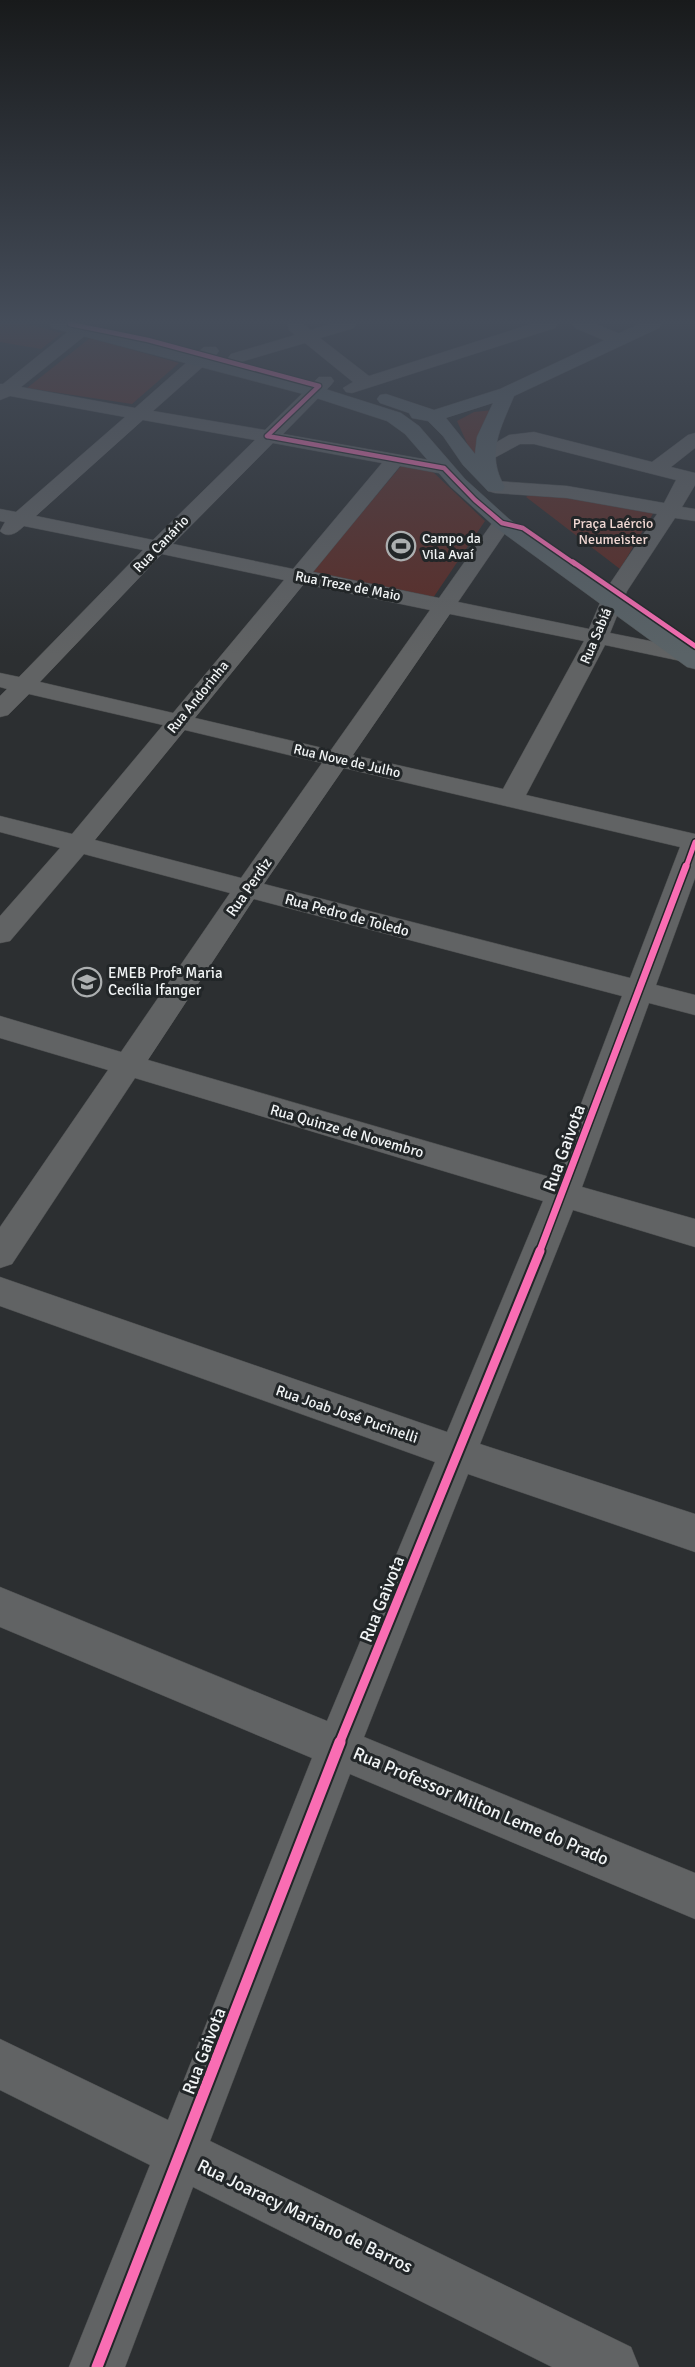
<svg xmlns="http://www.w3.org/2000/svg" width="695" height="2367" font-family="Signika,sans-serif">
<style>
.green{fill:#5c2c26}
.lines{fill:none;stroke-linecap:round;stroke-linejoin:round}
.minor-casing{stroke:#4a4c4d;stroke-width:1}
.major-casing{stroke:#4a4c4d;stroke-width:1}
.minor{fill:#616364;fill-rule:evenodd}
.major{fill:#5a6367;fill-rule:evenodd}
.cycleway-far4-casing{stroke:#222628;stroke-width:7}
.cycleway-far3-casing{stroke:#222628;stroke-width:8}
.cycleway-far2-casing{stroke:#222628;stroke-width:10}
.cycleway-far1-casing{stroke:#222628;stroke-width:13}
.cycleway-casing{stroke:#222628;stroke-width:15}
.cycleway-far4{stroke:#f96db3;stroke-width:4.5}
.cycleway-far3{stroke:#f96db3;stroke-width:5}
.cycleway-far2{stroke:#f96db3;stroke-width:7}
.cycleway-far1{stroke:#f96db3;stroke-width:9}
.cycleway{stroke:#f96db3;stroke-width:11}
.labels{text-anchor:middle;dominant-baseline:central;stroke-width:6;stroke-linejoin:round;paint-order:stroke}
.far-park-label{font-size:14px;fill:#f0d7d2;stroke:#222628}
.far-poi-label{font-size:14px;fill:#f1f4f5;stroke:#222628;text-anchor:start}
.far-street-label{font-size:14px;fill:#f1f4f5;stroke:#222628}
.street-label{font-size:15px;fill:#f1f4f5;stroke:#222628}
.poi-label{font-size:15px;fill:#f1f4f5;stroke:#222628;text-anchor:start}
.near-street-label{font-size:18px;fill:#f1f4f5;stroke:#222628}
</style>
<rect width="100%" height="100%" fill="#2c2f31"/>
<!-- green -->
<path class="green" d="M0,324H27L62,333L41,349L0,342Z
M90,338L179,363L132,404L27,388Z
M493,410L476,454L470,450L457,421L474,412Z
M401,466L432,471L485,521L433,598L312,572Z
M535,490L654,512L620,569L526,497Z"/>
<g class="lines">
<!-- minor casing -->
<g class="minor-casing">
<path id="minor" d="M288,324H303L311,330L330,324H356L354,328L320,338L369,376L531,324H557L555,328L352,393L346,392L343,388L353,382L305,343L237,363L231,362L228,358L231,354L295,335L289,330Z
M573,324H596L625,336L627,340L625,344H613L575,328Z
M81,325L87,326L89,330L87,334L21,387L135,408L204,347H216L219,351L216,355L153,411L265,430L319,377H331L334,381L331,385L283,434L451,464L454,468L451,472L444,474L400,466L313,572L439,598L495,519H509L512,523L458,602L589,629L605,591L657,514L567,498L495,493L488,491L485,487L488,483L495,481L567,486L664,503L676,480L534,444H520L483,464L476,462L473,458L476,454L509,435L534,432L652,462L688,435L695,433V448L671,467L695,473V485L682,507L695,509V521L675,518L627,591L610,633L695,650V664L605,645L526,795L695,834V878L656,985L695,995V1015L649,1003L582,1187L695,1219V1247L573,1210L480,1444L695,1514V1552L468,1474L364,1737L695,1873V1919L350,1774L210,2141L631,2347L639,2367H552L193,2187L125,2367H69L150,2165L0,2090V2039L168,2120L312,1758L0,1627V1587L327,1721L435,1462L0,1306V1277L447,1432L543,1201L135,1078L12,1264L0,1268V1227L108,1070L0,1038V1016L121,1052L230,893L84,854L10,941L0,943V916L60,848L0,832V816L72,834L163,725L29,694L8,715L0,717V696L7,689L0,687V673L19,677L143,550L24,526C17,533 8,539 0,531L5,522L0,521V509L16,512L125,417L10,396L0,400V384H3L75,326ZM143,420L255,440L153,540L36,516ZM273,443L382,463L293,569L173,544ZM162,554L284,580L173,713L40,682ZM304,584L430,610L331,750L195,718ZM450,614L584,641L503,789L353,755ZM185,730L322,763L241,878L95,840ZM344,768L680,847L630,978L264,884ZM254,899L622,996L553,1178L148,1060Z"/>
</g>
<!-- major casing -->
<g class="major-casing">
<path id="major" d="M50,324H79L319,387L401,413L419,426L465,479L509,519L695,651V669L687,667L495,527L451,487L405,434L387,421L307,395L52,328Z
M639,324H661L659,328L514,396C501,428 485,454 505,487L502,491H488L463,465L443,436L428,421L412,418L409,413L380,403L377,399L380,395L386,394L434,410L500,389ZM493,403L477,437L475,454L446,418Z"/>
</g>
<!-- minor -->
<use href="#minor" class="minor"/>
<!-- major -->
<use href="#major" class="major"/>
<!-- cycleway-far4 casing -->
<g class="cycleway-far4-casing">
<path id="cycleway-far4" d="M70,324L148,340L319,386L267,436
M267,436L444,468L475,500L502,523L523,528L575,564"/>
</g>
<!-- cycleway-far3 casing -->
<g class="cycleway-far3-casing">
<path id="cycleway-far3" d="M573,562L695,646
M686,867L695,842"/>
</g>
<!-- cycleway-far2 casing -->
<g class="cycleway-far2-casing">
<path id="cycleway-far2" d="M539,1253L686,866"/>
</g>
<!-- cycleway-far1 casing -->
<g class="cycleway-far1-casing">
<path id="cycleway-far1" d="M339,1744L540,1251"/>
</g>
<!-- cycleway casing -->
<g class="cycleway-casing">
<path id="cycleway" d="M97,2367L340,1742"/>
</g>
<!-- cycleway-far4 -->
<use href="#cycleway-far4" class="cycleway-far4"/>
<!-- cycleway-far3 -->
<use href="#cycleway-far3" class="cycleway-far3"/>
<!-- cycleway-far2 -->
<use href="#cycleway-far2" class="cycleway-far2"/>
<!-- cycleway-far1 -->
<use href="#cycleway-far1" class="cycleway-far1"/>
<!-- cycleway -->
<use href="#cycleway" class="cycleway"/>
</g>
<!-- sky -->
<linearGradient id="sky" x2="0" y2="1"><stop stop-color="#181a1b"/><stop offset="0.49" stop-color="#454d5a"/><stop offset="1" stop-color="#454d5a" stop-opacity="0"/></linearGradient>
<rect width="695" height="656" fill="url(#sky)"/>
<!-- icons -->
<defs>
<g id="stadium-ring" transform="scale(1.5)"><circle r="9.5" fill="#222628" stroke="#acafb0" stroke-width="1.5"/><path d="M0-5a6.5 5 0 1 0 0 10a6.5 5 0 1 0 0-10ZM-3.5-1.8h7v3.6h-7Z" fill="#acafb0"/></g>
<g id="school-ring" transform="scale(1.5)"><circle r="9.5" fill="#222628" stroke="#acafb0" stroke-width="1.5"/><path d="M0-5L7-2L0 1L-7-2ZM-4 1L0 2.5L4 1V4Q0 6-4 4Z" fill="#acafb0"/></g>
</defs>
<g fill-rule="evenodd">
<use href="#stadium-ring" x="401" y="546"/>
<use href="#school-ring" x="87" y="982"/>
</g>
<g class="labels">
<!-- far-park labels -->
<g class="far-park-label">
<text x="613" y="523">Praça Laércio<tspan x="613" dy="16">Neumeister</tspan></text>
</g>
<!-- far-poi labels -->
<g class="far-poi-label">
<text x="422" y="538">Campo da<tspan x="422" dy="16">Vila Avaí</tspan></text>
</g>
<!-- far-street labels -->
<g class="far-street-label">
<text transform="translate(161 544) rotate(-46)">Rua Canário</text>
<text transform="translate(348 586) rotate(11)">Rua Treze de Maio</text>
<text transform="translate(596 636) rotate(-67)">Rua Sabiá</text>
<text transform="translate(198 697) rotate(-51)">Rua Andorinha</text>
<text transform="translate(347 761) rotate(13)">Rua Nove de Julho</text>
</g>
<!-- street labels -->
<g class="street-label">
<text transform="translate(249 887) rotate(-55)">Rua Perdiz</text>
<text transform="translate(347 915) rotate(15)">Rua Pedro de Toledo</text>
<text transform="translate(347 1131) rotate(16)">Rua Quinze de Novembro</text>
<text transform="translate(347 1414) rotate(19)">Rua Joab José Pucinelli</text>
</g>
<!-- poi labels -->
<g class="poi-label">
<text x="108" y="973">EMEB Profª Maria<tspan x="108" dy="17">Cecília Ifanger</tspan></text>
</g>
<!-- near-street labels -->
<g class="near-street-label">
<text transform="translate(564 1148) rotate(-70)">Rua Gaivota</text>
<text transform="translate(382 1599) rotate(-68)">Rua Gaivota</text>
<text transform="translate(481 1806) rotate(23)">Rua Professor Milton Leme do Prado</text>
<text transform="translate(204 2051) rotate(-69)">Rua Gaivota</text>
<text transform="translate(305 2216) rotate(26)">Rua Joaracy Mariano de Barros</text>
</g>
</g>
</svg>
